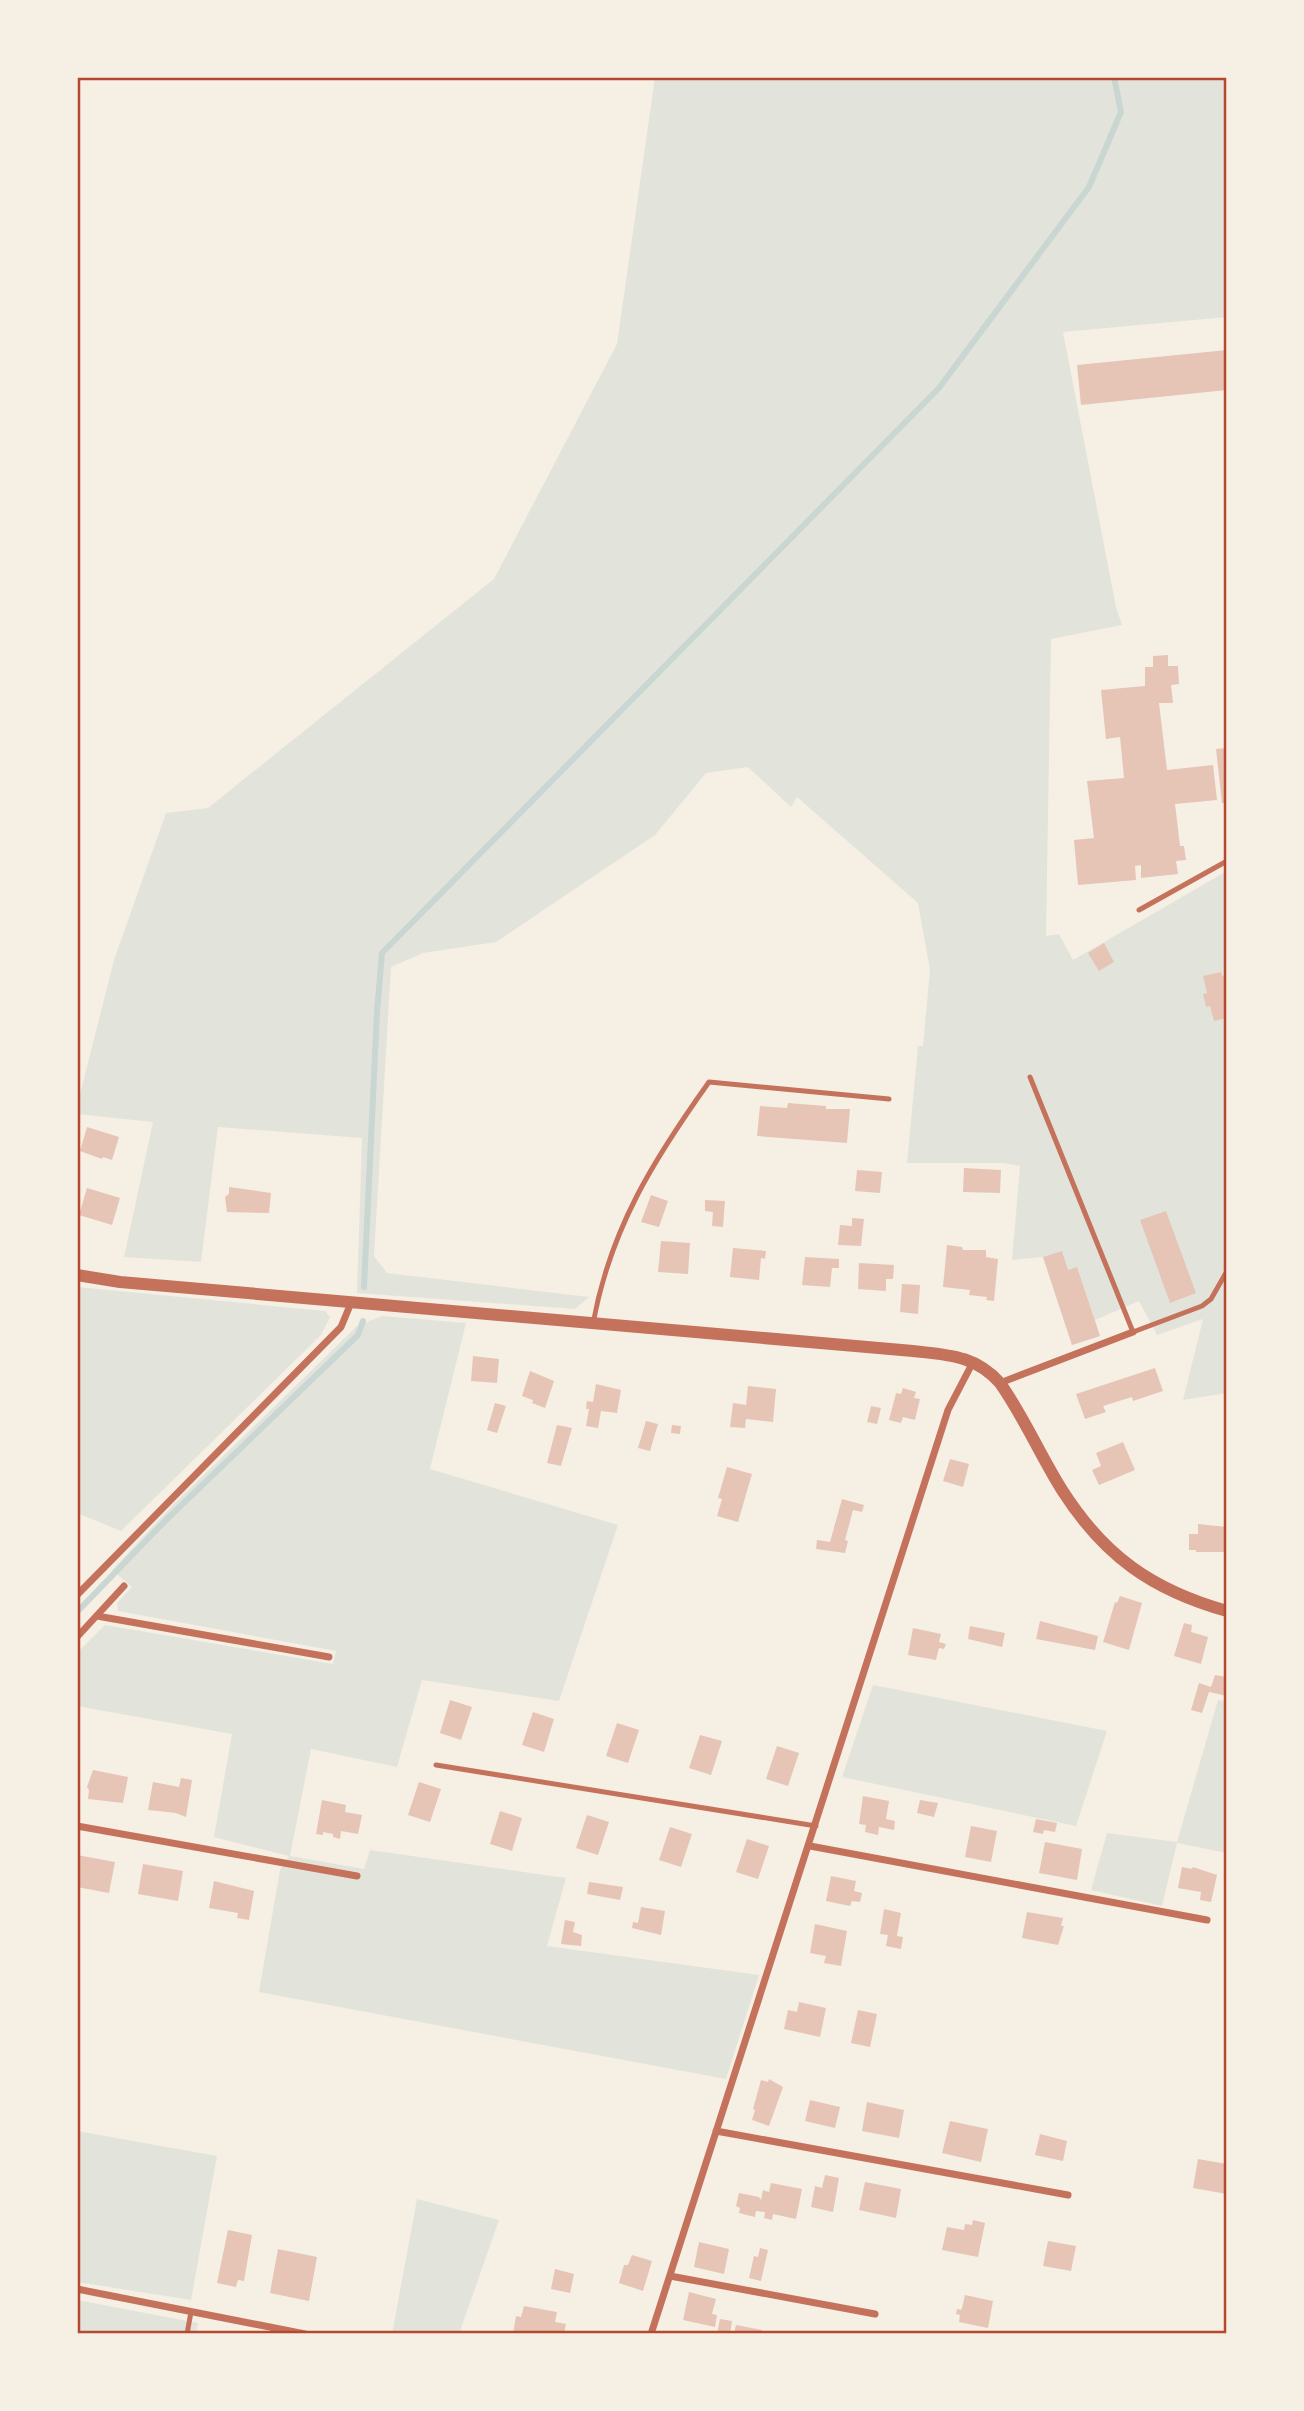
<svg xmlns="http://www.w3.org/2000/svg" width="1304" height="2411" font-family="Barlow,sans-serif">
<style>
.green{fill:#e2e4dc}
.lines{fill:none;stroke-linecap:round;stroke-linejoin:round}
.stream{stroke:#c9d6d2;stroke-width:6}
.building{fill:#e6c5b7}
.service{stroke:#c5725c;stroke-width:5}
.minor{stroke:#c5725c;stroke-width:7}
.tertiary{stroke:#c5725c;stroke-width:12}
.neatline{fill:none;stroke:#b5482f;stroke-width:2.5}
</style>
<rect width="100%" height="100%" fill="#f6efe4"/>
<!-- green -->
<path class="green" d="M655,77H1227V317L1063,332L1116,607L1122,625L1051,639L1046,936L1059,934L1073,960L1227,871V1393L1183,1400L1203,1319L1157,1335L1139,1301L1095,1320L1100,1336L1072,1345L1043,1257L1012,1260L1020,1166L1004,1163H907L918,1046H923L930,970L918,903L797,797L791,807L748,767L706,773L655,835L496,942L423,953L391,967L374,1256L387,1273L589,1297L575,1309L357,1293L362,1138L218,1127L201,1262L124,1257L153,1122L77,1114V1106L114,960L166,813L208,808L494,579L617,344Z
M77,1287L325,1311L330,1317L321,1335L121,1531L77,1513Z
M382,1316L466,1323L430,1469L618,1525L559,1701L422,1680L397,1767L311,1749L290,1856L364,1869L370,1850L566,1878L547,1946L759,1975L726,2079L259,1992L280,1870L289,1856L214,1837L232,1734L77,1706V1653L105,1625L333,1664L336,1651L118,1611L117,1603L132,1587L112,1570L174,1504L357,1326Z
M873,1685L1107,1731L1076,1826L842,1777Z
M1218,1700L1227,1701V1853L1177,1843L1162,1906L1091,1890L1107,1833L1177,1842Z
M77,2131L217,2156L191,2300L77,2282Z
M417,2199L499,2220L459,2334H392Z
M77,2300L198,2323L196,2334H77Z"/>
<g class="lines">
<!-- stream -->
<path class="stream" d="M364,1287L377,1012L382,953L939,388L1089,187L1121,112L1114,77
M77,1612L164,1522L358,1335L363,1321"/>
</g>
<!-- building -->
<path class="building" d="M1227,350V390L1081,405L1077,365Z
M1168,655V666H1178L1179,684L1171,685L1173,703H1159L1167,770L1213,765L1217,800L1175,804L1180,846H1184L1186,860L1176,861L1178,874L1141,878V865L1135,866L1136,880L1078,885L1074,840L1094,838L1087,781L1124,778L1120,737L1106,739L1101,690L1145,686V667H1153V656Z
M1227,748V803H1222L1216,749Z
M1104,943L1114,962L1099,971L1088,953Z
M1221,972L1222,976L1227,975V1018L1214,1021L1210,1006L1206,1007L1203,994L1207,993L1203,976Z
M788,1103L826,1106V1109H850L847,1143L757,1136L760,1106L787,1108Z
M87,1127L119,1137L112,1160L103,1157L102,1159L80,1151Z
M964,1168L1001,1170L1000,1193L963,1192Z
M857,1170L882,1172L880,1193L855,1191Z
M229,1187L271,1193L269,1213L227,1212L225,1197L229,1194Z
M87,1188L120,1198L112,1225L79,1215Z
M651,1195L668,1201L659,1227L641,1222Z
M705,1200L725,1201L723,1227L712,1226L713,1212L705,1211Z
M1166,1211L1196,1293L1170,1303L1140,1220Z
M852,1218L864,1219L861,1246L838,1245L840,1225L852,1226Z
M661,1241L690,1243L688,1274L658,1272Z
M947,1245L962,1247L963,1250H986V1257L998,1259L994,1301L986,1300L987,1297L969,1295L970,1290L943,1287Z
M733,1248L766,1251L765,1259L761,1258L759,1280L730,1277Z
M1062,1251L1068,1270L1077,1267L1100,1336L1072,1345L1043,1257Z
M805,1257L839,1259V1268H832L830,1287L802,1285Z
M859,1263L894,1265L893,1279H886V1291L858,1289Z
M902,1284L920,1285L918,1314L900,1312Z
M473,1356L499,1359L497,1383L471,1381Z
M1155,1368L1163,1391L1133,1401L1132,1397L1103,1406L1106,1412L1085,1419L1076,1394Z
M530,1371L554,1381L545,1408L532,1403L533,1400L522,1396Z
M596,1384L621,1390L617,1413L601,1411L598,1428L586,1426L589,1409H586L587,1401L593,1402Z
M748,1386L776,1389L773,1422L746,1419L745,1428L730,1427L733,1403L746,1405Z
M903,1388L916,1392L914,1398L920,1399L915,1420L903,1417L901,1423L889,1420L896,1393L901,1394Z
M495,1403L506,1406L497,1433L487,1430Z
M871,1406L881,1408L877,1424L867,1422Z
M646,1421L658,1424L650,1451L638,1448Z
M557,1425L572,1428L561,1466L547,1463Z
M672,1425L681,1426L680,1434L671,1433Z
M1123,1442L1135,1470L1099,1485L1092,1470L1101,1466L1096,1453Z
M950,1459L969,1464L963,1487L943,1481Z
M727,1467L752,1474L738,1522L717,1516L722,1499L718,1498Z
M842,1499L864,1505L862,1512L853,1510L845,1540L848,1541L845,1553L816,1549L817,1540L830,1542Z
M1198,1524L1227,1527V1552H1196V1550H1189V1534H1198Z
M1120,1596L1142,1603L1129,1650L1103,1642L1115,1602L1117,1603Z
M1040,1621L1098,1636L1095,1650L1036,1639Z
M1184,1623L1192,1625L1191,1632L1208,1637L1201,1664L1174,1656Z
M970,1626L1005,1633L1002,1647L968,1639Z
M913,1628L941,1634L939,1642L946,1644L944,1649L939,1648L936,1660L908,1655Z
M1215,1675L1227,1677V1696L1209,1692L1202,1713L1191,1710L1199,1683L1211,1687Z
M450,1700L472,1707L461,1740L440,1733Z
M533,1712L554,1719L544,1752L522,1745Z
M617,1723L639,1730L628,1763L606,1756Z
M700,1735L722,1741L711,1775L689,1768Z
M777,1746L799,1753L788,1786L766,1779Z
M93,1770L128,1777L123,1803L88,1799L89,1790L87,1787Z
M181,1778L192,1780L186,1817L176,1813L148,1810L153,1782L179,1787Z
M419,1782L441,1789L430,1822L408,1815Z
M863,1796L889,1801L886,1819L895,1821L894,1830L879,1827L878,1835L865,1832L866,1825L859,1824Z
M322,1800L346,1805L345,1812L362,1815L358,1834L341,1831L340,1839L333,1837V1834L323,1832V1835L316,1834Z
M920,1800L938,1803L934,1817L917,1813Z
M500,1811L522,1818L512,1851L490,1844Z
M587,1815L609,1822L598,1855L576,1848Z
M1036,1819L1057,1823L1055,1832L1044,1830L1043,1834L1033,1832Z
M971,1826L997,1831L991,1862L965,1857Z
M670,1827L692,1834L681,1867L659,1860Z
M747,1839L769,1846L758,1879L736,1872Z
M1045,1842L1082,1849L1077,1880L1039,1873Z
M77,1855L115,1862L109,1893L77,1887Z
M143,1864L183,1871L178,1901L138,1894Z
M1182,1867L1192,1869L1193,1867L1217,1875L1211,1902L1200,1900L1201,1892L1178,1888Z
M831,1876L856,1881L854,1891L862,1893L860,1902L852,1901L850,1906L826,1901Z
M214,1881L254,1891L249,1920L237,1918L238,1913L209,1908Z
M589,1882L623,1887L620,1900L587,1894Z
M641,1907L665,1911L661,1935L632,1928L633,1922L638,1923Z
M884,1909L901,1913L897,1936L903,1937L901,1949L886,1946L888,1935L880,1934Z
M1027,1912L1063,1918L1061,1926H1064L1058,1945L1022,1938Z
M565,1920L575,1922L573,1932L582,1935L581,1946L561,1944Z
M815,1924L847,1931L841,1966L824,1963L826,1956L810,1953Z
M799,2002L826,2008L820,2037L784,2029L788,2010L797,2012Z
M858,2010L877,2014L870,2047L851,2043Z
M769,2079L783,2087L769,2126L752,2120L755,2110L753,2109L761,2080L768,2082Z
M810,2100L840,2107L835,2128L805,2121Z
M867,2102L904,2110L899,2138L862,2131Z
M950,2121L988,2129L981,2162L942,2153Z
M1040,2134L1067,2141L1063,2161L1035,2155Z
M1198,2159L1227,2164V2194L1193,2188Z
M825,2175L839,2178L833,2212L811,2207L815,2186L822,2188Z
M865,2182L901,2189L896,2218L859,2210Z
M771,2183L802,2189L796,2219L773,2214L772,2220L764,2218L765,2212L756,2211L755,2217L739,2213L740,2208L736,2206L739,2193L759,2197L761,2200L763,2190L769,2192Z
M973,2220L985,2223L978,2257L942,2250L947,2227L964,2230L965,2224L972,2225Z
M228,2230L252,2235L244,2281L238,2280L236,2287L217,2283Z
M1048,2241L1076,2246L1071,2271L1043,2266Z
M699,2242L729,2249L724,2274L694,2267Z
M760,2248L768,2250L761,2281L749,2278L754,2256L758,2257Z
M278,2249L317,2257L309,2301L270,2293Z
M632,2255L652,2261L643,2291L619,2283L624,2265H628Z
M555,2269L574,2274L570,2293L551,2289Z
M689,2292L716,2299L712,2314L717,2315L715,2327L683,2320Z
M965,2295L993,2301L988,2328L959,2322L960,2315L956,2314L957,2309L961,2310L962,2308Z
M524,2306L557,2312L555,2322L566,2324L564,2334H513L516,2316L521,2317Z
M720,2319L732,2321L730,2334H717Z
M736,2325L762,2330L761,2334H734Z"/>
<g class="lines">
<!-- service -->
<path class="service" d="M1139,910L1227,861
M1030,1077L1133,1332L1202,1306L1211,1299L1227,1271
M593,1324C610,1229 654,1159 709,1082L889,1099
M436,1765L816,1826
M187,2334L191,2312"/>
<!-- minor -->
<path class="minor" d="M1000,1383L1133,1332
M77,1595L341,1327L351,1303
M97,1616L329,1657
M77,1637L124,1586
M77,1826L357,1876
M810,1846L1207,1920
M716,2131L1068,2195
M670,2276L875,2314
M77,2289L305,2334
M651,2334L948,1410L973,1362"/>
<!-- tertiary -->
<path class="tertiary" d="M77,1275L120,1282L913,1351C948,1355 975,1355 1000,1383C1024,1417 1040,1455 1062,1490C1104,1556 1152,1590 1227,1611"/>
</g>
<!-- border -->
<rect width="1304" height="2411" fill="none" stroke="#f6efe4" stroke-width="158"/>
<rect x="79" y="79" width="1146" height="2253" class="neatline"/>
</svg>
